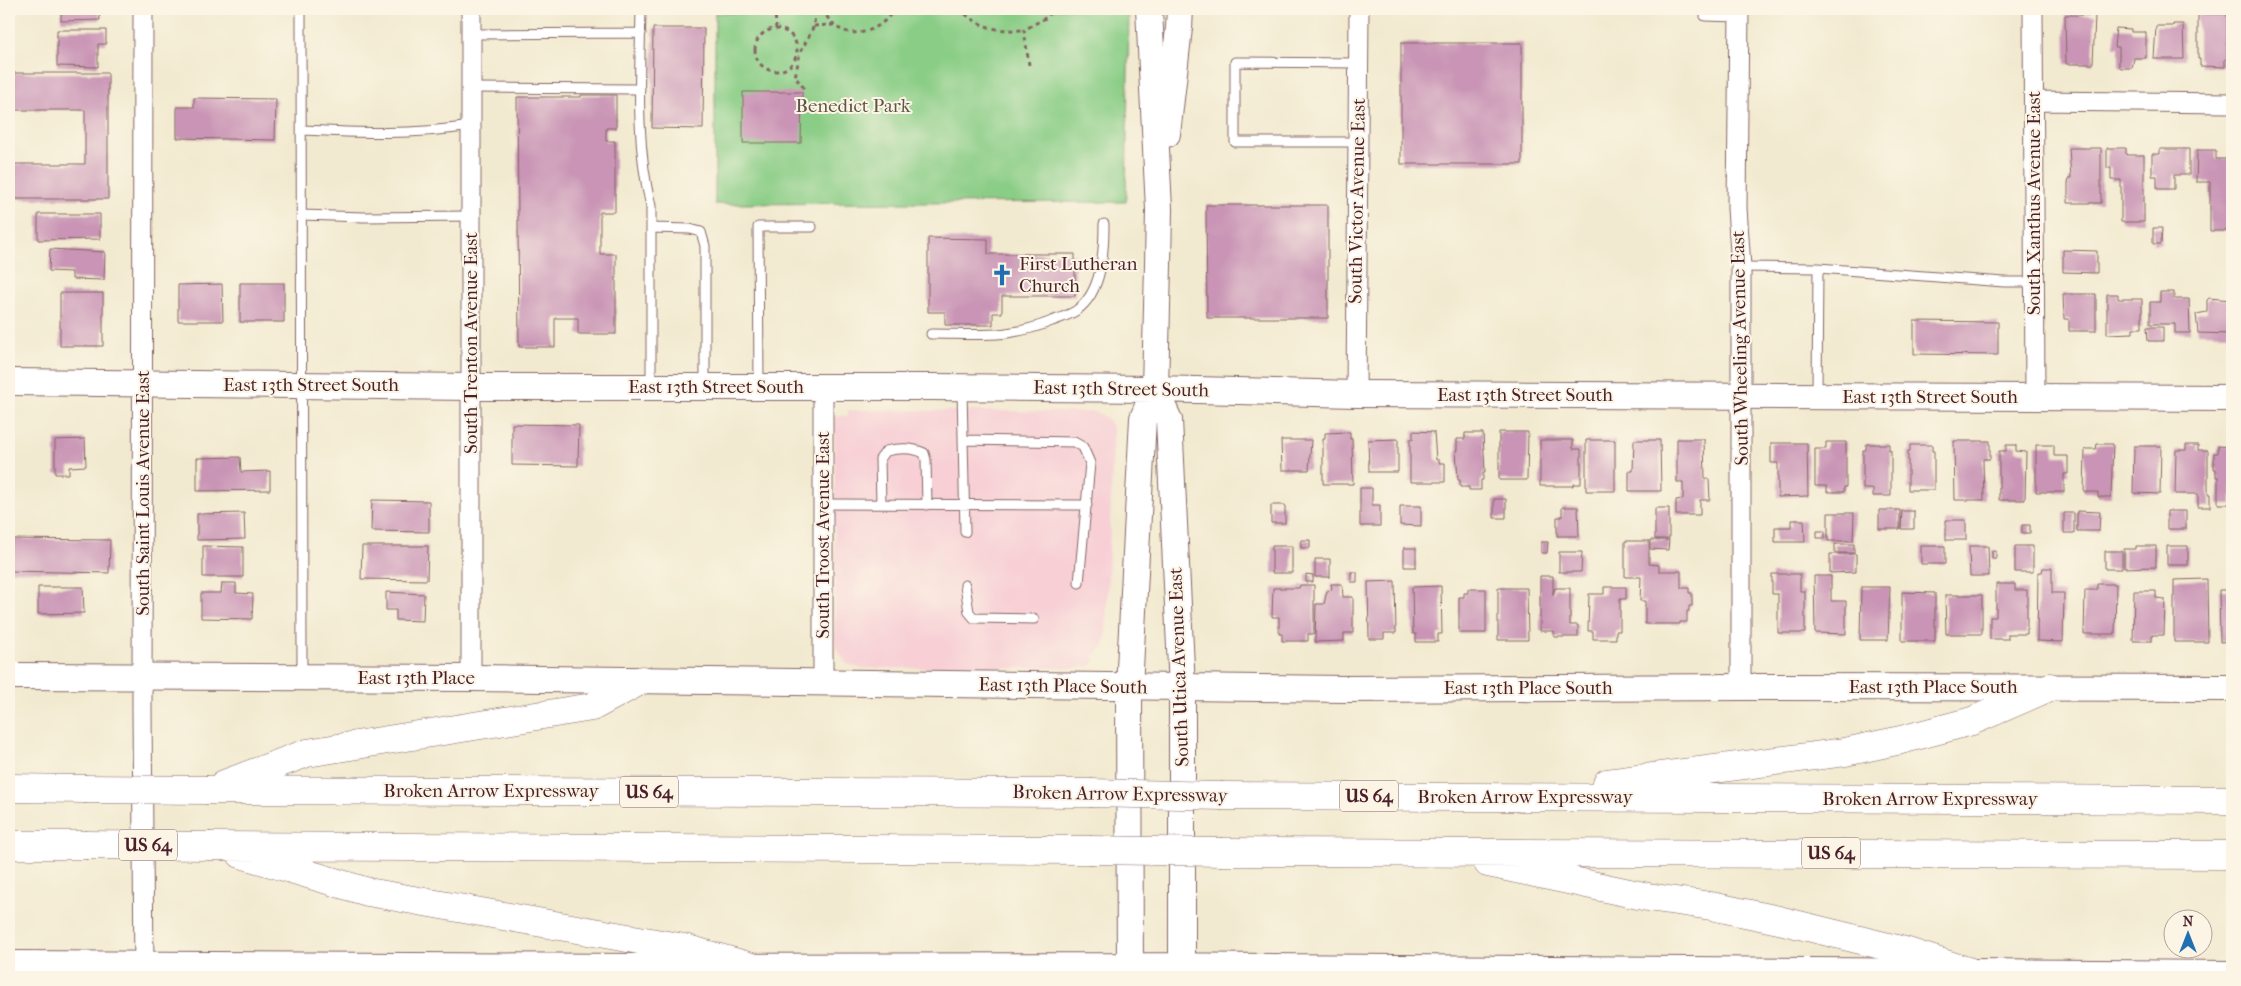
<svg xmlns="http://www.w3.org/2000/svg" width="2241" height="986" font-family="'IM FELL French Canon',serif">
<style>
.built{fill:#f7cfd5}
.green{fill:#8acd86;stroke:#6a7658}
.building{fill:#c994b5}
.lines{fill:none;stroke-linecap:round;stroke-linejoin:round}
.lane-casing{stroke:#856665;stroke-width:11}
.street-casing{stroke:#856665;stroke-width:21}
.secondary-casing{stroke:#856665;stroke-width:28}
.highway-casing{stroke:#856665;stroke-width:29}
.path{stroke:#856665;stroke-width:3;stroke-dasharray:4 4;stroke-linecap:butt}
.lane{stroke:#fff;stroke-width:9}
.street{stroke:#fff;stroke-width:19}
.secondary{stroke:#fff;stroke-width:26}
.highway{stroke:#fff;stroke-width:28}
.highway-bridge-casing{stroke:#856665;stroke-width:29;stroke-linecap:butt}
.highway-bridge{stroke:#fff;stroke-width:28}
.labels{text-anchor:middle;dominant-baseline:central;stroke-width:4;stroke-linejoin:round;paint-order:stroke}
.shield{fill:#fcf5e5;stroke:#7f5f63;stroke-width:1}
.shield-label{font-size:18px;font-weight:bold;fill:#4a1f2b}
.park-label{font-size:19px;fill:#5d5346;stroke:#fcf5e5}
.street-label{font-size:19px;fill:#4a1f2b;stroke:#fcf5e5}
.poi-label{font-size:19px;fill:#4a1f2b;stroke:#fcf5e5;text-anchor:start}
</style>
<rect width="100%" height="100%" fill="#fcf5e5"/>
<filter id="ink" filterUnits="userSpaceOnUse"><feTurbulence type="fractalNoise" baseFrequency=".02" numOctaves="2"/><feDisplacementMap in="SourceGraphic" scale="10" xChannelSelector="R" yChannelSelector="G"/><feConvolveMatrix kernelMatrix="1 2 1 2 8 2 1 2 1" color-interpolation-filters="sRGB"/></filter>
<filter id="wash" filterUnits="userSpaceOnUse"><feTurbulence type="fractalNoise" baseFrequency=".0096" numOctaves="4" result="noise"/><feDisplacementMap in="SourceGraphic" scale="20" xChannelSelector="R" yChannelSelector="G"/><feGaussianBlur stdDeviation="1.12" result="paint"/><feColorMatrix in="noise" values="0 0 0 0 0 0 0 0 0 0 0 0 0 0 0 0 0 1.4 0 .05"/><feComposite in="paint" operator="in"/></filter>
<g filter="url(#wash)">
<rect width="100%" height="100%" fill="#f2ead0"/>
<!-- built -->
<path class="built" d="M848,410L1093,412L1101,414L1109,421L1113,429V442L1106,638L1104,645L1093,657L1096,661L1089,666L1074,668H859L847,664L836,648L835,639V416H848Z"/>
<!-- green -->
<path class="green" d="M754,9H1129L1126,202L715,204V13H754Z"/>
<g id="blocks">
<!-- building -->
<path class="building" d="M61,9H99L100,20L61,21Z
M652,9H675V12H652Z
M2198,14H2227V59H2225V67L2200,66V59H2198Z
M2065,15H2095L2093,64H2066Z
M2173,24H2183L2184,59H2154L2156,26H2173Z
M653,28H704L703,129L652,128Z
M2116,28L2131,29V32H2146V58H2134L2132,68H2121L2119,66V47H2114Z
M57,30H106V44H98V67L57,66Z
M1401,43H1522V164H1401Z
M10,73H108V199H11V164H85V110H10Z
M743,92H802L801,143H743Z
M581,95H616V128H606V141H615V212H600V254H616V334H578V318H555V347H519L517,97H581Z
M194,98L276,99L275,140L177,138V107H194Z
M2069,148H2101V203H2068V184L2069,178H2071Z
M2107,148H2126V155H2144V222H2121V180H2111V168H2107Z
M2160,149H2189V175H2174V189H2157V176H2152V154H2160Z
M2197,150H2216V159H2232V231H2210V182H2196Z
M1206,205H1328V318H1207Z
M38,214H100V239L38,240Z
M2153,228H2162L2161,244H2153Z
M928,238L988,239V254H1075V296H1002V313H993V325H945V312H928Z
M50,249L105,252L104,280L72,279V272L49,271Z
M2063,250L2097,251V273L2063,272Z
M240,283H284V322H240Z
M222,284L223,321H178V285Z
M2160,292H2174V299H2189L2190,333H2175V324H2150V302H2160Z
M60,293H103V346H60Z
M2063,294H2096V331H2069V319H2064Z
M2107,294H2118V299H2142V328H2133V333L2107,334Z
M2209,298L2231,300V334L2198,333L2196,314L2207,312V300Z
M1914,321L1998,322V355L1914,354Z
M2147,327H2163V341H2148Z
M512,424L579,425L578,466L512,465Z
M1413,431L1434,432L1436,460H1439V463H1445V482H1410V439H1413Z
M1350,432V439H1352L1353,484H1323V439H1325V433Z
M1499,432H1528L1527,480H1499Z
M1465,433H1483L1485,473H1483V480H1481V490H1469V487H1460V480H1458L1456,450H1457V439H1465Z
M85,439L86,466L69,467V474H55V440Z
M1398,439V472H1369L1368,440Z
M1677,439H1704L1705,479H1709L1710,500H1700V515H1676V500L1683,499V482H1677Z
M1281,440H1311L1309,470H1282Z
M1540,440H1573V449H1581V484H1573V486H1540Z
M1586,440H1615V491H1586Z
M1634,440H1660L1661,491H1629V471H1633Z
M1954,441H1990V459H1983L1984,500H1955Z
M1826,442H1846V487H1844V492H1827V486H1815V449H1826Z
M1771,443H1807L1808,496L1778,497V463H1771Z
M1866,444H1889V450H1891V496H1873V489H1863V450H1866Z
M2097,444H2113L2111,497H2098V492H2084L2085,449H2096Z
M1910,445H1932V451H1934V490H1908V451H1910Z
M2006,445H2016V451L2026,452L2025,500H1999V451H2006Z
M2036,445H2054V456H2068V474H2064V492H2036Z
M2186,445H2198V450H2208V494H2210V507H2198V494H2175L2176,450H2186Z
M2134,446H2161L2160,494L2133,493Z
M2218,446L2232,447V504H2218V477H2216V469H2214V453H2218Z
M240,457L241,472L270,471V490L197,491V458Z
M1360,488H1372V505H1380V526H1360Z
M1494,499H1506V518H1494Z
M372,500L429,501V532L371,531Z
M1271,505H1285V523H1271Z
M1400,506H1421V526L1400,525Z
M1562,507H1578L1579,536H1557V517H1562Z
M1655,508H1669V539H1655Z
M1879,510H1900V529H1879Z
M1902,511H1914V529H1901Z
M2077,511L2100,512L2099,531H2077Z
M2167,511H2186V529H2167Z
M244,513L245,539L197,540V514Z
M1828,513H1854L1853,541H1828Z
M2064,513H2074V533H2064Z
M1791,520H1804L1805,542H1775V527H1791Z
M1946,520H1966V540H1946Z
M2022,525H2030V533H2022Z
M1817,531H1825V538H1817Z
M9,539L110,540L109,573L9,571Z
M1301,540H1310V548H1301Z
M1650,540H1669L1668,550L1650,549Z
M1625,541H1649V564L1659,565V571H1681V588H1689V593H1692V606H1689V611H1687V622H1680V624H1645V601H1640L1641,577H1625Z
M1541,542H1548L1547,553H1541Z
M1835,544H1854V553H1835Z
M203,546L243,547V577H203Z
M362,546H428L427,580L361,579Z
M1272,546H1292V573H1272Z
M1921,546H1945V564H1921Z
M1969,546H1988L1989,576H1970Z
M2015,546H2033V572H2015Z
M2136,546H2156V567L2124,568V549H2136Z
M2167,546H2188V565H2167Z
M1404,548H1416V567H1404Z
M1992,551H1996V559H1992Z
M2105,551H2122V569H2105Z
M1559,552H1582L1581,572H1559Z
M1830,554H1856V572L1830,573Z
M1315,559H1330V577H1315Z
M2043,568H2052V593H2064L2063,642L2037,641L2038,572H2042Z
M1351,572H1357V582H1351Z
M1306,574L1313,575V582H1306Z
M1772,574H1800V591H1805V633H1778V594H1772Z
M1540,576H1553V595L1555,588H1570V625H1578V637H1554V631H1540Z
M1814,576H1831V601H1846V634L1815,633Z
M2207,579L2208,642H2174V580Z
M1395,581L1396,633H1384V639H1369L1368,582Z
M222,583H236V593L253,594L252,619L201,618V593H221Z
M1331,584H1342L1343,597H1353V633H1344V641L1315,642L1316,604H1324L1327,591L1332,590Z
M1996,584H2015V590H2027V634H2008V639H1990V617H1996Z
M2097,584H2116L2115,634H2084L2085,590H2097Z
M1300,585H1314V634H1308V641H1282V634H1279V617H1272L1273,588H1299Z
M1441,586L1442,634H1438V642H1416V634H1413L1412,587Z
M38,587H83L84,613L38,614Z
M1604,587H1626V599H1620V631H1616V639H1593V631H1588L1589,594H1604Z
M1861,587H1890L1888,640H1860Z
M1498,588H1527L1528,640H1498Z
M1468,589H1486V633H1459V597H1464V593H1468Z
M2219,590H2232V641L2220,642Z
M2134,591H2156V598L2165,599L2164,635H2152V641H2133Z
M386,592L424,594L423,621L396,620V610H386Z
M1902,592L1935,593V641H1902Z
M1945,595H1982V634H1946Z"/>
</g>
</g>
<g filter="url(#ink)">
<use href="#blocks" fill-opacity="0" stroke="#856665" stroke-width="1"/>
<g class="lines">
<!-- lane casing -->
<g class="lane-casing">
<path id="lane" d="M301,9L302,676
M641,9C640,73 635,143 651,206V384
M1705,16L1739,17
M471,34L641,33
M471,88L640,89
M302,130C361,133 412,135 471,126
M1358,142H1235V62L1359,63
M302,215L364,217L471,216
M651,228L690,229L701,232L705,246V384
M1741,267L1818,268L1817,393
M1818,268L2004,282H2034
M931,334C977,334 1008,339 1052,321C1060,318 1070,315 1077,310C1102,292 1104,252 1104,224
M759,385L758,227H812
M962,390L965,532
M963,440L1074,442L1083,447L1090,463L1079,583
M823,504L1087,505
M881,504L880,459L886,451C899,448 912,447 924,453L926,460L927,505
M965,585L969,612L974,618L1034,619"/>
</g>
<!-- street casing -->
<g class="street-casing">
<path id="street" d="M143,9L142,709L144,976
M471,9V678
M1739,9L1737,208L1741,267V687
M2033,9L2035,397
M2034,101L2232,103
M823,388V682
M1356,394L1359,9"/>
</g>
<!-- secondary casing -->
<g class="secondary-casing">
<path id="secondary" d="M1167,134L1179,28L1180,9
M9,382L472,387H932L1155,389L1356,394L2232,398
M1155,389L1169,420L1182,688V977
M9,676L471,678L1345,689L1741,687L2232,688
M9,964L639,967L1129,966L2232,974
M1130,977L1129,688L1143,418L1155,389L1158,265L1159,209L1149,9"/>
</g>
<!-- highway casing -->
<g class="highway-casing">
<path id="highway" d="M1607,783L1845,752L1901,740L1972,721L2050,687
M224,784L307,753L592,707L642,680
M9,788L84,789
M208,790L1090,793
M1223,796L2232,800
M9,845H85
M211,846L1089,850
M1223,852L2232,855
M241,854L368,892L684,948L752,967
M1488,863L1648,897L1711,906L1779,920L1905,951L1971,972"/>
</g>
<!-- path -->
<path class="path" d="M775,9L776,30
M823,9C826,14 829,22 834,25C854,42 883,29 894,9
M959,9C981,28 995,31 1024,30
M814,26L833,25
M755 50a21 21 0 1 1 42 0a21 21 0 1 1-42 0Z
M1029,65L1024,30L1047,17L1054,9
M804,88L795,77L800,53L814,26L815,9"/>
<!-- lane -->
<use href="#lane" class="lane"/>
<!-- street -->
<use href="#street" class="street"/>
<!-- secondary -->
<use href="#secondary" class="secondary"/>
<!-- highway -->
<use href="#highway" class="highway"/>
<!-- highway-bridge casing -->
<g class="highway-bridge-casing">
<path id="highway-bridge" d="M84,789L208,790
M1090,793L1223,796
M85,845L211,846
M1089,850L1223,852"/>
</g>
<!-- highway-bridge -->
<use href="#highway-bridge" class="highway-bridge"/>
</g>
</g>
<!-- icons -->
<defs>
<g id="church-bare" transform="scale(1.725)"><path d="M-1.2-6h2.4v3.5h3.3v2.4h-3.3V6h-2.4V-.1h-3.3v-2.4h3.3Z" fill="#1f6fb2" stroke="#fcf5e5" stroke-width="2.5" paint-order="stroke"/></g>
</defs>
<g fill-rule="evenodd">
<use href="#church-bare" x="1002" y="275"/>
</g>
<g class="labels">
<!-- shield labels -->
<g class="shield">
<rect x="620" y="776.5" width="58" height="31" rx="4"/>
<rect x="1340" y="780.5" width="58" height="31" rx="4"/>
<rect x="119" y="829.5" width="58" height="31" rx="4"/>
<rect x="1802" y="837.5" width="58" height="31" rx="4"/>
</g>
<g class="shield-label">
<text x="649" y="792">US 64</text>
<text x="1369" y="796">US 64</text>
<text x="148" y="845">US 64</text>
<text x="1831" y="853">US 64</text>
</g>
<!-- park labels -->
<g class="park-label">
<text x="853" y="106">Benedict Park</text>
</g>
<!-- street labels -->
<g class="street-label">
<text transform="translate(1357 201) rotate(-89)">South Victor Avenue East</text>
<text transform="translate(2034 203) rotate(-90)">South Xanthus Avenue East</text>
<text transform="translate(471 343) rotate(-90)">South Trenton Avenue East</text>
<text transform="translate(1740 348) rotate(-91)">South Wheeling Avenue East</text>
<text x="311" y="385">East 13th Street South</text>
<text x="716" y="387">East 13th Street South</text>
<text transform="translate(1121 389) rotate(1)">East 13th Street South</text>
<text x="1525" y="395">East 13th Street South</text>
<text x="1930" y="397">East 13th Street South</text>
<text transform="translate(143 493) rotate(-90)">South Saint Louis Avenue East</text>
<text transform="translate(823 535) rotate(-90)">South Troost Avenue East</text>
<text transform="translate(1179 667) rotate(-92)">South Utica Avenue East</text>
<text x="416" y="678">East 13th Place</text>
<text transform="translate(1063 686) rotate(1)">East 13th Place South</text>
<text x="1933" y="687">East 13th Place South</text>
<text x="1528" y="688">East 13th Place South</text>
<text x="491" y="791">Broken Arrow Expressway</text>
<text transform="translate(1120 794) rotate(1)">Broken Arrow Expressway</text>
<text x="1525" y="797">Broken Arrow Expressway</text>
<text x="1930" y="799">Broken Arrow Expressway</text>
</g>
<!-- poi labels -->
<g class="poi-label">
<text x="1019" y="264">First Lutheran<tspan x="1019" dy="22">Church</tspan></text>
</g>
</g>
<!-- margin -->
<rect width="2241" height="986" fill="none" stroke="#fcf5e5" stroke-width="30"/>
<!-- north arrow -->
<g transform="translate(2188 934)"><circle r="24" fill="#fcf5e5" stroke="#b59f9b"/>
<path d="M0-4L9 19L0 12L-9 19Z" fill="#1f6fb2"/>
<text y="-8" font-size="14" font-weight="bold" text-anchor="middle" fill="#4a1f2b">N</text>
</g>
</svg>
